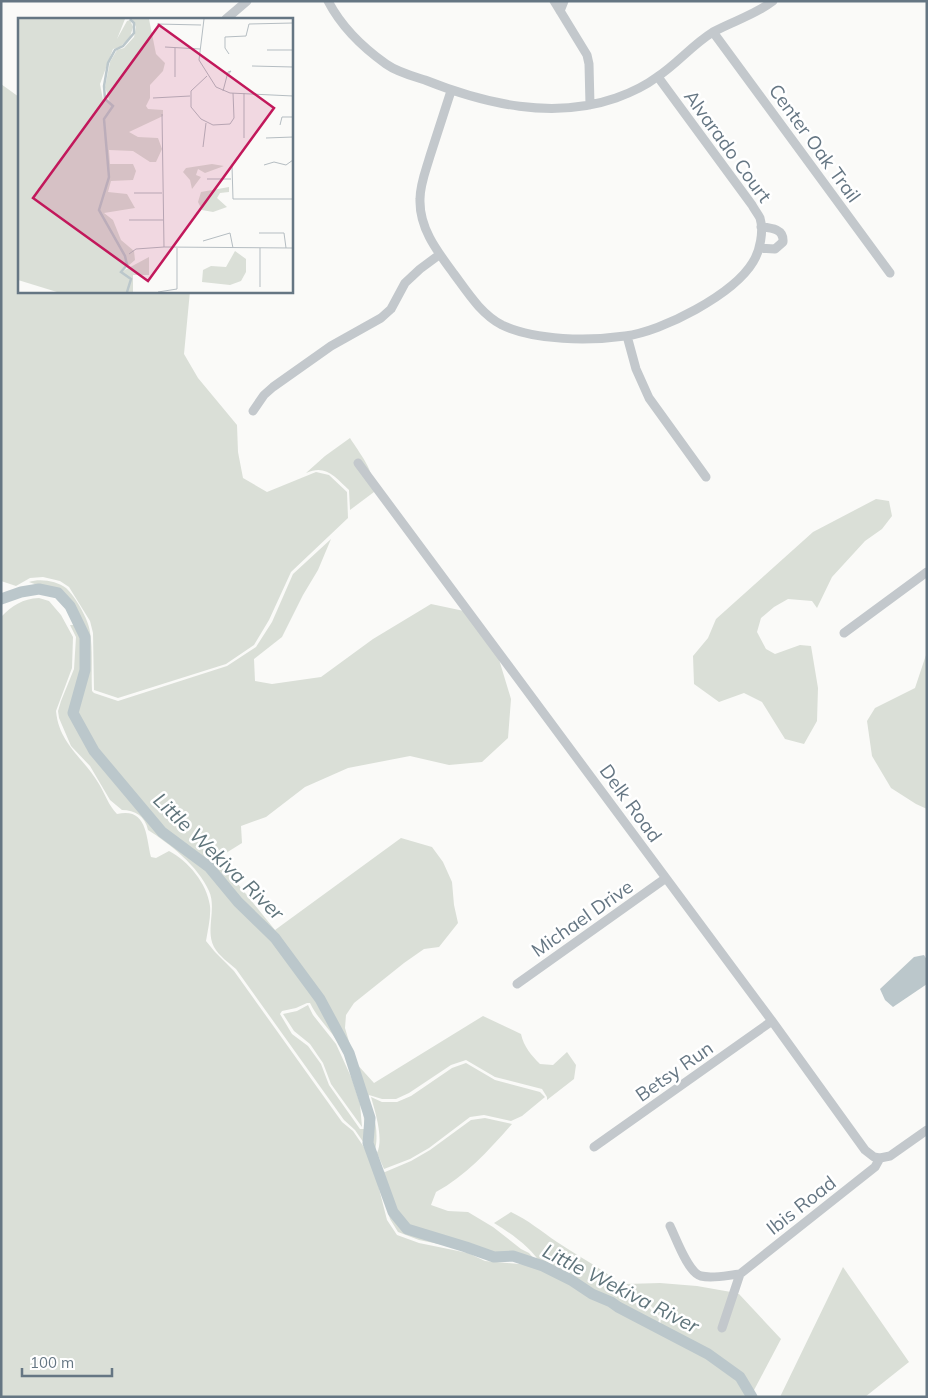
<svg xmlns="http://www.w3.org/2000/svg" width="928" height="1398" font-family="Mulish,sans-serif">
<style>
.green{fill:#dadfd7;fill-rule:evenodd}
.water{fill:#bbc7cb}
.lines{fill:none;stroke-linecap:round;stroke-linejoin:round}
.river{stroke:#bbc7cb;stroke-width:11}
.minor{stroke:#c3c8cc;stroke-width:9}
.labels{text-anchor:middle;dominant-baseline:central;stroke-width:5;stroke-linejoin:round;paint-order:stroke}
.street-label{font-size:19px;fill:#657683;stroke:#fff}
.water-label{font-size:20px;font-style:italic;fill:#60757c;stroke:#fff}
.inset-river{fill:none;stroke:#bbc7cb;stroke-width:2.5}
.inset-road{fill:none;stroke:#b5bdc2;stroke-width:1}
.view{fill:#c2185b;fill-opacity:0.15;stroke:#c2185b;stroke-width:2.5}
.inset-edge{fill:none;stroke:#657683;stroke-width:2.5}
</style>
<rect width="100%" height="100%" fill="#fafaf8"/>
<!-- green -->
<path class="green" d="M1,84L19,97V291H190L184,354L198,378L237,425L238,452L243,478L267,492L316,472L329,475L347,492L348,518L291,572L269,620L254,645L226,664L118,698L94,690L93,633L90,621L69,587L60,581L43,577L30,578L16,586L1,581Z
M350,438C360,454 375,471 374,492L350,510L349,490C335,477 326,464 306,473L325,456Z
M876,499L889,501L892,516L882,529L865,541L832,577L817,608L812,601L788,599L774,607L761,618L757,632L766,649L775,654L800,645L811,646L818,688L817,721L804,744L785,739L762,702L744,693L719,702L694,684L693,656L708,638L716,619L813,532Z
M331,539L318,570L303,595L282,637L254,659L255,681L272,684L321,677L373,639L431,604L464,611L494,643L511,699L508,738L482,762L449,765L410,756L348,768L305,787L266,817L241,826L242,843L226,853H213L275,930L401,838L432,847L443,862L452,882L454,905L458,923L439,947L424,949L404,963L354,1003L346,1015L345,1028L355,1062L374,1083L483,1016L521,1034C524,1047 531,1055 540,1064L553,1065L567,1052L576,1065L574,1079L547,1100V1097L542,1089L495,1077L466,1060L451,1065L409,1093L396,1099H382L369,1095C368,1101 371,1107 373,1114C377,1126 378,1142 374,1153L381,1170L385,1172L411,1161L430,1150L471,1120L485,1118L512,1124C490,1149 466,1176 436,1192L431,1205L448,1211L468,1212L493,1227L521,1249L529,1253L537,1262L486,1258L468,1250L419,1240L398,1232L390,1219L377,1169L370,1152L355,1130L344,1120L236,969C229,963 219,956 214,947C205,930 217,909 209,891C198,866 170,844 148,830C145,816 135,810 122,810L110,800L90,766L71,746L59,718L58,711L61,701L74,669L76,637L70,625H77L80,617L67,599L51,590L29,582C40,578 57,581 66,588C75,596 89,620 90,632C93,651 91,672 92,691L94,693L118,701L227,666L256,647L272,622L293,574ZM307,1003H310C317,1018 329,1028 337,1041C351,1062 366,1104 364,1129H360L329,1085L321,1064L308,1046L292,1034L280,1014L282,1011L296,1008Z
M39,598L49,601L61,615L73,637L72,668L56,711C59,744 83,757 99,784C105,794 109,806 117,814C147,807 146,836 151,857L156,858L169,851C188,861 207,883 210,906C211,917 208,929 206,941L215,952L234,971L342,1122L353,1131L368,1153L374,1169L387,1220L397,1235L419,1243L468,1253L485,1261L542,1266C532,1248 512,1234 494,1223L511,1212C528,1220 541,1231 557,1242C592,1265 632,1285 659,1319L657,1328L708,1354L740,1377L752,1397H1V617C13,605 22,599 39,598Z
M927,652V809L916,804L891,788L872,756L867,721L875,708L915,688Z
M308,1005L313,1015L336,1044L352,1079L360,1104L362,1127L331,1084L323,1063L310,1044L294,1031L283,1014L297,1011Z
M466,1063L495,1080L540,1092L545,1097L522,1116L511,1121L484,1115L470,1117L429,1148L410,1159L384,1169L377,1153C384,1139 375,1111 371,1097L382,1102H397L411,1096L452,1068Z
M843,1267L909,1362L865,1397H780Z
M660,1283L697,1286L731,1292L718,1329L724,1332L737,1294H739L781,1339L753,1392C736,1360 691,1342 660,1326L661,1318L652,1307L626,1284Z"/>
<!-- water -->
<path class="water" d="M924,955L927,960V984L893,1007L885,1000L880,989L914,957Z"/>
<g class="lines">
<!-- river -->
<path class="river" d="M1,599L21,592L39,589L58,593L70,606L85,637V670L73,713L94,751L162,832L209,867L238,902L275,938L320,999L349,1053L370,1118L368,1143L393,1212L407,1229L466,1247L494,1257L513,1256L543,1266L571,1280L592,1294L611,1302L618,1307L708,1354L740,1377L752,1397"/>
<!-- minor -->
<path class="minor" d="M328,1C342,28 362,47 386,64C397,72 412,76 425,80C485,104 553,120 616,98C630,93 645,86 657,77C677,64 692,45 713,32C733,21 755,15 773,1
M554,1L587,55L589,64L590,105
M560,11L564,1
M226,19L247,1
M713,32L890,273
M451,91C444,112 437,134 430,156C426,170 420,184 420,199C419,228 437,251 454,274C468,293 481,314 502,325C535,341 590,341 625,336C662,332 734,294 753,262C760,251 764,231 760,218C758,214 754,209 752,205L658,77
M759,248L775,249L783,242C784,229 772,228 761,227
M627,336L636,369L649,398L706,477
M253,411L264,395L273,387L331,346L381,318L391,309L405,283L420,269L439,255
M358,463L772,1021L865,1150L874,1157L880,1158
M844,633L927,572
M517,984L666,878
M594,1147L772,1021
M670,1226C676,1238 688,1273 701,1276C713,1279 728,1275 740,1274
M722,1328L740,1274L875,1167L880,1158L890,1156L927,1130"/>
</g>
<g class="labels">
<!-- street labels -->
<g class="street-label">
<text transform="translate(815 143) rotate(54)">Center Oak Trail</text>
<text transform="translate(728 146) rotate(54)">Alvarado Court</text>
<text transform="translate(631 803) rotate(54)">Delk Road</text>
<text transform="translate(582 918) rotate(-35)">Michael Drive</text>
<text transform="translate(674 1071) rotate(-35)">Betsy Run</text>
<text transform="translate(801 1205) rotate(-38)">Ibis Road</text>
</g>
<!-- water labels -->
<g class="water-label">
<text transform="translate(219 856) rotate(44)">Little Wekiva River</text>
<text transform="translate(621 1288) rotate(27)">Little Wekiva River</text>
</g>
</g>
<!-- overview -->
<g transform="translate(18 18)">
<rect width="275" height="275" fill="#fafaf8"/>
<path d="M0,1H107L99,21L109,3L112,2L115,9L112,19L102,29L95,31L82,66L85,82L92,84L94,91L87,69L92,44L99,32L106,30L116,19L118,9L114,1H131L138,36L147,45L145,53L132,67V80L128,88L130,91L145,92V98L111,114L120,119L140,120L144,131L138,144H132L115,133L91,132L92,146H115L118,153L115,162L93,163L90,174L109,176L117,190L86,195L95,202L103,222L116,233L117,242L103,254L131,239V257H115V274H39L0,262ZM194,146L206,148L187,155L180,151L178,157L183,159L174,171L172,162L165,154L168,150ZM211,169V174L202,175L199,180L209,189L195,194L184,192L180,184L183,174ZM217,233L228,241V254L223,263L212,267L184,264L185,252L193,248L208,249Z" fill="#dadfd7"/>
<path class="inset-river" d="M109,274L113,261L103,254L109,247L107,238L81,192L91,159L86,101L95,88L87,81L86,68L90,45L97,32L105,28L116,15V5L112,1"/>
<path class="inset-road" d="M186,1L181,42L198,69L212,75L275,78M139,6L183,7M147,29L182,31M249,32H275M211,36L207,30V19L228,18L231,6L275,5M234,48L275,49M189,58L173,73V89L183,101L195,107L212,106L216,100L215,75M157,59V30M205,73L210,54L213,53L209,58M226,75V120M135,80L172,78M144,96L146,229M262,107L264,99H275M248,120L275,119M185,129L188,105M246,147L256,144L268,147L275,142M214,148L215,181H275M189,161H213M116,175H144M111,202H145M241,215H266L268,230M185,223L212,215L215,230M242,230V269M111,236L118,231L146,229L275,230M140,274L159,271V230"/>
<path class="view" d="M141,7L256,90L130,263L15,180Z"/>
<rect width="275" height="275" class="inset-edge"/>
</g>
<!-- border -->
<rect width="928" height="1398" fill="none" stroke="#657683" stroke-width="5"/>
<!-- scale -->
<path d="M22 1368v8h90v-8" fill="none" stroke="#657683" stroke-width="2.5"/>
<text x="30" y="1368" font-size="15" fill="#657683" stroke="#ffffff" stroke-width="4" paint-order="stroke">100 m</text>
</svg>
